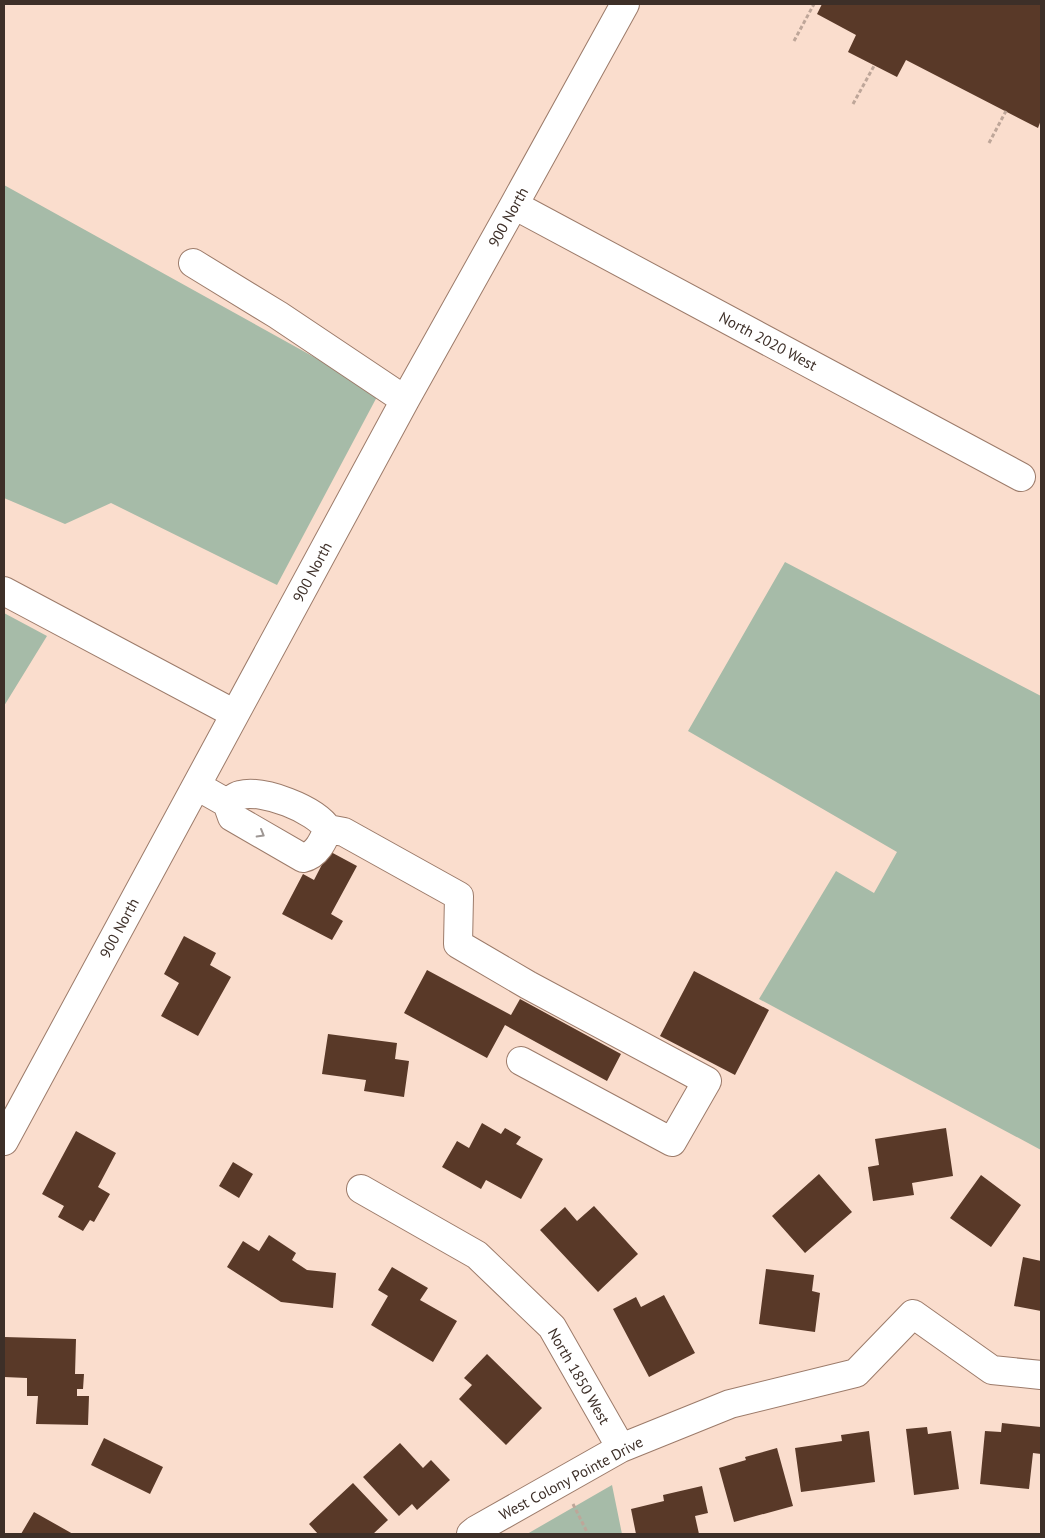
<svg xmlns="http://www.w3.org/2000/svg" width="1045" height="1538" font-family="'PT Sans',sans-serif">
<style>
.green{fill:#a6bba8}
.building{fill:#593928}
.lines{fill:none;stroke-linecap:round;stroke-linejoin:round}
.minor-casing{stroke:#9c7b6a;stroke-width:30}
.path{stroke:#bea699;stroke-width:3;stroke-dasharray:4 2.5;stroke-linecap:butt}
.minor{stroke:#fff;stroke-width:28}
.oneway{stroke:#9e9794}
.labels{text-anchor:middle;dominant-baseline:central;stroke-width:5;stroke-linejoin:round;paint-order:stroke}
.street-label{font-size:15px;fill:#3d2f28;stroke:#fff}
</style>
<rect width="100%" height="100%" fill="#faddcd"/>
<!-- green -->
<path class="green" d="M4,185L379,393L277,585L111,503L65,524L4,498Z
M785,562L1041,696V1150L759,999L836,871L874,893L897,852L688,731Z
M4,613L47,636L4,706Z
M612,1485L622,1534H527Z"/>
<!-- building -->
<path class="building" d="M822,4H1041V120L1038,128L906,60L897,77L848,52L856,35L817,14Z
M329,851L357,866L331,914L343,921L332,940L282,914L303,874L314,880Z
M184,936L216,953L210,965L231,977L198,1036L161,1016L179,983L164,974Z
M427,970L511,1015L520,999L621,1054L607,1081L505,1025L487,1058L404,1013Z
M694,971L769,1010L735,1075L660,1036Z
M328,1034L397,1043L395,1059L409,1061L404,1097L364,1091L366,1080L322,1074Z
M482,1123L501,1134L505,1128L521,1137L516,1144L543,1159L521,1199L486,1180L481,1189L442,1167L457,1141L469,1148Z
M946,1128L953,1176L912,1183L914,1195L873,1201L868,1167L879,1165L875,1139Z
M76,1131L116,1153L98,1187L110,1194L94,1222L90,1220L83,1231L58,1217L64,1206L42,1194Z
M233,1162L253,1174L239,1198L219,1186Z
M819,1174L852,1212L805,1253L772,1216Z
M981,1175L1021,1205L991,1247L950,1218Z
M594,1206L638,1254L598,1292L540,1230L565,1207L577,1221Z
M269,1235L296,1253L292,1260L307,1270L336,1273L333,1308L281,1302L227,1267L243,1241L259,1251Z
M1023,1257L1041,1261V1311L1014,1306Z
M392,1267L428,1288L420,1300L457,1321L433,1362L371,1325L388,1296L378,1290Z
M766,1269L814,1275L812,1291L820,1293L815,1332L759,1324Z
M664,1295L695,1353L649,1377L613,1309L636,1297L641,1307Z
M4,1337L76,1339L75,1374H84L83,1389H77V1396H89L88,1425L36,1424L38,1396H27V1378L4,1377Z
M487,1354L542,1408L506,1445L459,1399L472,1385L464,1378Z
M1002,1423L1041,1427V1454L1033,1453L1029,1489L980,1484L985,1431L1001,1432Z
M927,1427L928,1434L951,1431L959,1489L914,1495L906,1429Z
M869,1431L875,1482L801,1492L795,1448L842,1441L841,1435Z
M104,1438L163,1467L150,1494L91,1465Z
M400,1443L423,1468L431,1460L450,1480L417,1510L412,1504L399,1516L363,1477Z
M777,1448L793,1506L734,1522L719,1468L746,1460L745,1457Z
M353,1483L388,1520L373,1534H318L309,1524Z
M702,1486L708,1513L695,1516L699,1534H636L631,1509L664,1501L663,1495Z
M34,1512L73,1534H21Z"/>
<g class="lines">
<!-- minor casing -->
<g class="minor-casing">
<path id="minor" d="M514,205L1021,477
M193,263L278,315L405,400
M4,591L235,714
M197,786L227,803L232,817L303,858C317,855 323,841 328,829C315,809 263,789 240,795C235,796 231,800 227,803
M328,829L344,832L459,896L458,944L528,985L707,1081L672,1142L521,1061
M4,1141L405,400L514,205L625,4
M361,1189L477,1255L552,1327L621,1448
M471,1534L476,1530L621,1448L730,1404L856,1373L913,1314L992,1370L1041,1375"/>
</g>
<!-- path -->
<path class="path" d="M794,41L814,4
M853,104L874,66
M989,143L1006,111
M573,1504L588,1534"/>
<!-- minor -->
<use href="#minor" class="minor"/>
</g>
<!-- one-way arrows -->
<defs><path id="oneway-chevron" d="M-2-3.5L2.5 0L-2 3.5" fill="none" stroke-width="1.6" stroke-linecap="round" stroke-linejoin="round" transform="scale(1.25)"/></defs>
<use class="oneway" href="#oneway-chevron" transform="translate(261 834) rotate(30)"/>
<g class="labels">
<!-- street labels -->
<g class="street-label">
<text transform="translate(508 217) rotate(-61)">900 North</text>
<text transform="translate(768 341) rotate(28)">North 2020 West</text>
<text transform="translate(312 572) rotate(-62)">900 North</text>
<text transform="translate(119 928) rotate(-62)">900 North</text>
<text transform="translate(579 1376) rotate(60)">North 1850 West</text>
<text transform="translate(571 1478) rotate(-28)">West Colony Pointe Drive</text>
</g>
</g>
<!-- border -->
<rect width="1045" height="1538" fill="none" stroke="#3d2f28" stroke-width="10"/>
</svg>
